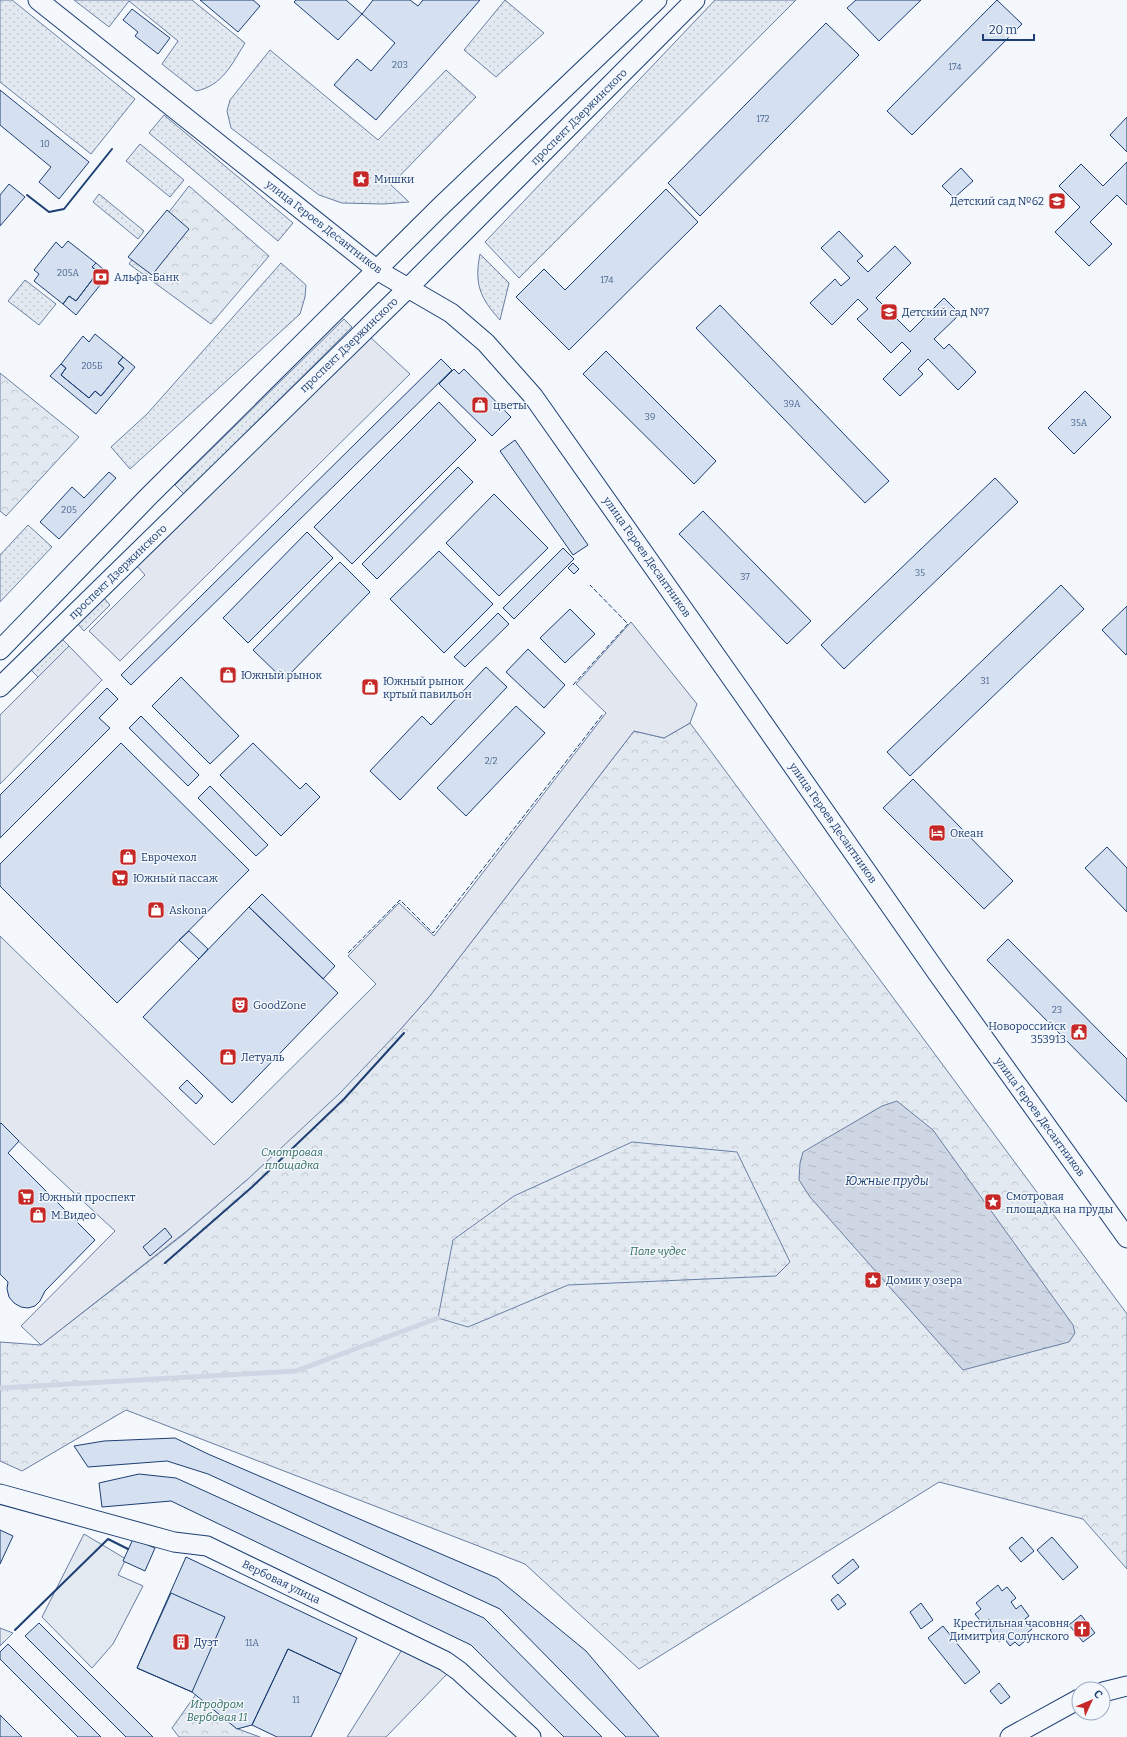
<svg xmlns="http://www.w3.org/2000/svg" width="1127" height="1737" font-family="Bitter,serif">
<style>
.grass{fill:url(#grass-dots);stroke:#687fa3}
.forest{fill:url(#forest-crowns);stroke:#687fa3}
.wetland{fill:url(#wetland-marsh);stroke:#687fa3}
.garden{fill:#e3e9f0;stroke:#687fa3}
.parking{fill:#e3e8f0;stroke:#687fa3}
.water{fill:url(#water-ripples);stroke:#687fa3}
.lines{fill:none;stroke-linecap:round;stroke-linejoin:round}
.stream{stroke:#cfd7e4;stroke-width:5}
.building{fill:#d5e0f0;stroke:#1d3f73}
.minor-casing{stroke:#1d3f73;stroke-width:21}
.minor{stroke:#f4f7fb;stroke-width:19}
.fence{stroke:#1d3f73;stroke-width:1;stroke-dasharray:5 2;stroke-linecap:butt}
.wall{stroke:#1d3f73;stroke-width:2}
.labels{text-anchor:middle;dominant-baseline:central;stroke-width:3;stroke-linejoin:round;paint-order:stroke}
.number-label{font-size:9px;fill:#4b6792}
.street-label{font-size:11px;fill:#1d3f73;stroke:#f4f7fb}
.poi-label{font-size:11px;fill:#1d3f73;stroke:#f4f7fb;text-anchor:start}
.park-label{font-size:11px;font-style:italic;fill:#2c6c60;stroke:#f4f7fb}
.water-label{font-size:12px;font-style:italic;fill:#1d3f73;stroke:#f4f7fb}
</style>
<defs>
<pattern id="grass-dots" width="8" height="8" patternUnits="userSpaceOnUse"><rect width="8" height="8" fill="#e3e9f0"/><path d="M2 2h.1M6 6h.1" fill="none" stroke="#c2c9d1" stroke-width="1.8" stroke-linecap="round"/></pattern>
<pattern id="forest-crowns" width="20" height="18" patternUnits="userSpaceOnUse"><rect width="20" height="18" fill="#e3e9f0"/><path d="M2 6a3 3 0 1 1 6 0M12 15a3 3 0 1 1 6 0" fill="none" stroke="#c2c9d1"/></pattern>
<pattern id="wetland-marsh" width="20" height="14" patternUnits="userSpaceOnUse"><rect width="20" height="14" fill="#e3e9f0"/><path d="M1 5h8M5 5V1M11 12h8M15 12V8" fill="none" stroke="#c2c9d1"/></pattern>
<pattern id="water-ripples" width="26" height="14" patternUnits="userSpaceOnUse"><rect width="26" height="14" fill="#cfd7e4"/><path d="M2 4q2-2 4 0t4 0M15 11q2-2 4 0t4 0" fill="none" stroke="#b1bac7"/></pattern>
</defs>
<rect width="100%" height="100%" fill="#f4f7fb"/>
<!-- grass -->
<path class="grass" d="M0,0H12L135,99L91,154L0,82Z
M74,0H192L245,43C232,64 222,86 196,91L162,64L178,41L129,1L109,27Z
M505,0L544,33L496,77L464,50Z
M715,0H796L519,278L485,242Z
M270,50L378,140L446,70L476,97L391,185L409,202L383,204L342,203L319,195L231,128L227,111L230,100Z
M164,115L293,223L278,241L149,133Z
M140,144L184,180L170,197L126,161Z
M99,194L144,231L138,239L93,202Z
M480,254L509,283L500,320C480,298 474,284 480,254Z
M281,263L306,285L305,297L300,314L130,469L111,447L147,414Z
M25,280L56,304L39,325L8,301Z
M344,319L352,327L184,494L175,485Z
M28,525L52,547L0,602V555Z
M104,598L110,605L84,631L78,624Z
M62,639L69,646L38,677L31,670Z"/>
<!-- forest -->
<path class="forest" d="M189,186L269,256L211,324L129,264Z
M0,373L79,437L6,516L0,511Z
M690,723L1127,1314V1569L1083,1519L939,1482L639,1669L525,1564L126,1410L22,1471L0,1461V1342L41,1345L184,1234L249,1178L399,1031L429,997L634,731L664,738Z
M0,1628L13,1633L0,1646Z
M199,1690L238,1729L260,1737H179L172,1728Z"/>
<!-- wetland -->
<path class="wetland" d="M632,1142L737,1152L790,1262L776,1276L568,1285L468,1327L438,1318L453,1240L514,1196Z"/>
<!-- garden -->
<path class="garden" d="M84,1534L126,1559L118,1575L143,1586L113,1644L92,1668L42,1617Z"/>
<!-- parking -->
<path class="parking" d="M369,336L410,374L120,661L89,631L145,575L136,565Z
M631,622L697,704L690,723L664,738L634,731L429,997L399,1031L340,1093L249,1178L188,1230L41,1345L21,1326L115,1231L0,1124V936L214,1145L376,984L348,956L399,903L434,936L606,713L576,684Z
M69,646L102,680L0,784V715Z
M403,1648L448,1673L386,1737H347Z"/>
<!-- water -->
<path class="water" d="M897,1101L933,1130L1073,1325L1075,1333L1069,1342L963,1370L810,1197L799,1180L800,1163L803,1152L882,1106Z"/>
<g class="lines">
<!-- stream -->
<path class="stream" d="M0,1388L296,1371L438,1318"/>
</g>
<!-- building -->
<path class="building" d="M200,0H253L260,6L238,32Z
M296,0H346L362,14L338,40L294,2Z
M373,0H410L418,6L423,0H480L376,120L334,85L357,59L371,71L395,43L362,14Z
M856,0H921L879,41L847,8Z
M997,0L1022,24L912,135L887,111Z
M132,9L170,38L158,54L135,36L138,32L123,20Z
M826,23L859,55L700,216L668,183Z
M0,90L89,162L59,199L39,182L51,167L0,125Z
M1127,117V152L1110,135Z
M1127,162V205L1117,195L1090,222L1112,244L1089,266L1055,232L1080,207L1059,186L1081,164L1103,186Z
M961,168L973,181L954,198L942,186Z
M9,184L25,197L0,226V195Z
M666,189L698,222L569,350L516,297L544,269L565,290Z
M167,210L189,229L152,275L128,257Z
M839,231L863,256L857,261L868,272L895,246L911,263L876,298L910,332L944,298L960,314L934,339L944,349L949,344L976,372L958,390L928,359L918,369L923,374L900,396L883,379L911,351L902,342L891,353L857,319L868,309L858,299L832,325L810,303L835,279L841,286L850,278L821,248Z
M68,241L96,263L92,267L98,272L76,301L69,296L63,304L34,281L39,274L34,270L56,242L62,248Z
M96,263L109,274L76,315L63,304L69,296L76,301L98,272L92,267Z
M720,305L889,481L865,503L696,328Z
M95,334L123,357L118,363L124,368L101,396L95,391L89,398L61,375L66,368L61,364L83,336L89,342Z
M606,351L716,461L694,484L583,374Z
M123,357L135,367L96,414L50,376L61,364L66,368L61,375L89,398L95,391L101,396L124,368L118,363Z
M441,359L452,370L131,685L121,675Z
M454,369L459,374L464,369L511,417L492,436L439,384Z
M1085,391L1111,417L1074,454L1048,428Z
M439,402L476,440L352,564L314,527Z
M515,440L588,545L573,555L500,451Z
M458,467L473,482L377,579L362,564Z
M109,472L116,478L59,539L40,522L72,487L84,498Z
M995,478L1018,502L844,669L821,645Z
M494,494L548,548L499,596L446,543Z
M703,511L811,621L787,644L679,534Z
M307,532L333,558L248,643L223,618Z
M563,548L574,559L514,619L503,608Z
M439,551L493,604L444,653L390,599Z
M340,562L370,592L284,680L253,650Z
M573,563L579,569L574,574L568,568Z
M1061,585L1084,609L910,776L887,752Z
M1127,606V653L1126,655L1102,630Z
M570,609L595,634L565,663L540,638Z
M498,613L509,624L465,667L454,657Z
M528,649L565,685L544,708L506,672Z
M486,667L507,687L400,800L370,771L422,716L431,725Z
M181,677L239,736L210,764L152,706Z
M107,688L118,699L99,718L110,728L0,838V795Z
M516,706L545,733L466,816L437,788Z
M141,716L199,775L188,786L129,728Z
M121,743L249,870L117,1003L0,886V864Z
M253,743L300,789L306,783L320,797L281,836L220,775Z
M913,779L1013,881L984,909L883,808Z
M210,786L268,845L256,856L198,798Z
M1107,847L1127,868V912L1085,868Z
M262,894L335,966L323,979L249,907Z
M249,907L338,993L232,1103L143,1017Z
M189,931L208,949L199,959L179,940Z
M1008,939L1127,1059V1102L987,960Z
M187,1080L203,1096L196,1104L179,1088Z
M1,1123L19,1141L8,1153L95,1240L45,1291L40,1301L35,1306L28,1308L21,1307L14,1303L9,1297L7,1289L8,1282L0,1274V1124Z
M165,1228L172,1237L150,1256L143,1247Z
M175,1438L208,1454L497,1578L586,1651L659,1737H626L500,1609L208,1474L167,1461L88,1467L74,1446L104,1441Z
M139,1474L176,1478L484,1618L602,1737H564L471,1645L171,1501L102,1507L99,1483Z
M0,1530L13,1536L0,1564Z
M1022,1537L1034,1551L1021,1562L1009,1548Z
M1052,1537L1078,1567L1063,1580L1037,1550Z
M133,1539L155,1548L145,1571L123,1561Z
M186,1557L357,1638L341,1674L288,1649L252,1725L237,1729L192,1692L137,1668Z
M853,1559L859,1567L838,1584L832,1576Z
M998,1585L1002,1591L1007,1587L1016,1598L1011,1602L1016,1609L1021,1605L1029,1616L1025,1619L1032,1629L1027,1633L1030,1637L1019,1646L1015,1642L1010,1646L1004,1638L999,1642L990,1630L995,1626L989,1619L983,1624L975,1614L981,1609L976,1603Z
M171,1593L225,1617L192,1692L137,1668Z
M838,1594L846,1604L838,1610L831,1600Z
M921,1603L933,1620L921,1629L910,1612Z
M1081,1615L1095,1633L1083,1642L1069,1625Z
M39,1623L153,1737H126L25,1636Z
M943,1626L980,1672L965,1684L928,1638Z
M8,1644L101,1737H78L0,1659V1652Z
M288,1649L341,1674L311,1737H277L252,1725Z
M999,1683L1010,1697L1001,1704L990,1691Z
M0,1715L22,1737H0Z"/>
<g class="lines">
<!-- minor casing -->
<g class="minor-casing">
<path id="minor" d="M38,0L377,270L451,313L486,343L533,396L740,690L938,974L1127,1238
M0,650L148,497L440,207L657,0
M0,687L408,288L695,0
M0,1494L174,1542L207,1546L445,1661L459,1671L531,1737
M1103,1692L1127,1686
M1010,1737L1079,1699"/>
</g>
<!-- minor -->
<use href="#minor" class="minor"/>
<!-- fence -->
<path class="fence" d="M573,685L628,624L590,585
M348,953L400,900L433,933L603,714"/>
<!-- wall -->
<path class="wall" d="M27,195L49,212L64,209L112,149
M165,1263L252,1187L344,1099L404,1033
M15,1630L108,1539L128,1549"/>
</g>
<!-- icons -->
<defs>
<g id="sight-square" transform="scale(0.9)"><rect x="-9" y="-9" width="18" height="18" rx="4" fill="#c62828" stroke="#f4f7fb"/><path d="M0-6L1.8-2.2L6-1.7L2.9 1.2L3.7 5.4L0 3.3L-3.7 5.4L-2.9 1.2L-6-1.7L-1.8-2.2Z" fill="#fff"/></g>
<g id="school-square" transform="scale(0.9)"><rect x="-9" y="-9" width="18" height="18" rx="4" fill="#c62828" stroke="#f4f7fb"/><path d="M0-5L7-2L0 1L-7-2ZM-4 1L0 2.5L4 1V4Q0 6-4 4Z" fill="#fff"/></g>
<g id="bank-square" transform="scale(0.9)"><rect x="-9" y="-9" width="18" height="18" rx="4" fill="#c62828" stroke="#f4f7fb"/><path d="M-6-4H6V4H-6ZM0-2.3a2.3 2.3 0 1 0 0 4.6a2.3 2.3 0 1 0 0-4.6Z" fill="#fff"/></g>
<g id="shop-square" transform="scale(0.9)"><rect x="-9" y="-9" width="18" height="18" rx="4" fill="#c62828" stroke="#f4f7fb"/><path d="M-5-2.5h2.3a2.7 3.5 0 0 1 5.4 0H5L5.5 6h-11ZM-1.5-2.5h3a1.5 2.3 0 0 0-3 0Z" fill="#fff"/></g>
<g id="hotel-square" transform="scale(0.9)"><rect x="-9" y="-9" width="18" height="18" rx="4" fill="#c62828" stroke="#f4f7fb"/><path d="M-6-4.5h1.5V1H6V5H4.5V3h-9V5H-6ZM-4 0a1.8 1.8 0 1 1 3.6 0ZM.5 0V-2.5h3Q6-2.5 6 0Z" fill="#fff"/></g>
<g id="supermarket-square" transform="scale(0.9)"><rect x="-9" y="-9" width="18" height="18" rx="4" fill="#c62828" stroke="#f4f7fb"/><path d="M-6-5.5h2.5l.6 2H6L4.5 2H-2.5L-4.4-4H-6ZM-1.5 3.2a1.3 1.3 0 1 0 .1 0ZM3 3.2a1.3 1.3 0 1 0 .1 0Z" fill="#fff"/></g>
<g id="theatre-square" transform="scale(0.9)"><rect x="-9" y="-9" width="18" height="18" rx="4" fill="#c62828" stroke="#f4f7fb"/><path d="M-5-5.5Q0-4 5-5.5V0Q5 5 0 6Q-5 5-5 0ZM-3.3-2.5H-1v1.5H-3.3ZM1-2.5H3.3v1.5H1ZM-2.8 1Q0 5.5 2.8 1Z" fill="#fff"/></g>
<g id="civic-square" transform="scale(0.9)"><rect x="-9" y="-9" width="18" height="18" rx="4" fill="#c62828" stroke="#f4f7fb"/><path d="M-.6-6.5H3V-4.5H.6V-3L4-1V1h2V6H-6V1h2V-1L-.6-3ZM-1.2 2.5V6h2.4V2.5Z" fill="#fff"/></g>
<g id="church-square" transform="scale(0.9)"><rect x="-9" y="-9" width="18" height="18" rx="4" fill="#c62828" stroke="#f4f7fb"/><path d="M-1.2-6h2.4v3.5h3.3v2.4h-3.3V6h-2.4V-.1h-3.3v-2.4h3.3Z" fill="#fff"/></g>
<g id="building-square" transform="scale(0.9)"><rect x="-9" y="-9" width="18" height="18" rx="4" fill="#c62828" stroke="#f4f7fb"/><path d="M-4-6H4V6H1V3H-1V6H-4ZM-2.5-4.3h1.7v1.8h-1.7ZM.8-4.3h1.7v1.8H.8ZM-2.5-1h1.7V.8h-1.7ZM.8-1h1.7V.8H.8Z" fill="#fff"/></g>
</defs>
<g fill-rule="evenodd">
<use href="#sight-square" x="361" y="179"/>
<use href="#school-square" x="1057" y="201"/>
<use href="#bank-square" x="101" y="277"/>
<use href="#school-square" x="889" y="312"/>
<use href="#shop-square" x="480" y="405"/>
<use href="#shop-square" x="228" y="675"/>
<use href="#shop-square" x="370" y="687"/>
<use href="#hotel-square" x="937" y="833"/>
<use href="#shop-square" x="128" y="857"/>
<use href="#supermarket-square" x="120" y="878"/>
<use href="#shop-square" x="156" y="910"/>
<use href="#theatre-square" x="240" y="1005"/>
<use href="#civic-square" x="1079" y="1032"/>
<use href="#shop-square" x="228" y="1057"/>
<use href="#supermarket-square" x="26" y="1197"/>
<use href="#sight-square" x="993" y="1202"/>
<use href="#shop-square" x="38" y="1215"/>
<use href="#sight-square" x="873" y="1280"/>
<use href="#church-square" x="1082" y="1629"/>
<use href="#building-square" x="181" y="1642"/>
</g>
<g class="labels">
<!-- number labels -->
<g class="number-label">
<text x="400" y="65">203</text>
<text x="955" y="67">174</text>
<text x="763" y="119">172</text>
<text x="45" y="144">10</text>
<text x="68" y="273">205А</text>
<text x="607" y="280">174</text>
<text x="92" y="366">205Б</text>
<text x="792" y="404">39А</text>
<text x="650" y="417">39</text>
<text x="1079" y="423">35А</text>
<text x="69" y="510">205</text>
<text x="920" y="573">35</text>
<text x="745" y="577">37</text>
<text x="985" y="681">31</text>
<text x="491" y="761">2/2</text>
<text x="1057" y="1010">23</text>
<text x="252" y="1643">11А</text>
<text x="296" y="1700">11</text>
</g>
<!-- street labels -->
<g class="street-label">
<text transform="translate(579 117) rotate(-45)">проспект Дзержинского</text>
<text transform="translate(324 227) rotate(38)">улица Героев Десантников</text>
<text transform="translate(349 345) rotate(-44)">проспект Дзержинского</text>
<text transform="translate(647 557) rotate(55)">улица Героев Десантников</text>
<text transform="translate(118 572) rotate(-44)">проспект Дзержинского</text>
<text transform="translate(833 823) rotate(55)">улица Героев Десантников</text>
<text transform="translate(1040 1117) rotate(54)">улица Героев Десантников</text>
<text transform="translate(281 1582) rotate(26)">Вербовая улица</text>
</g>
<!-- poi labels -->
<g class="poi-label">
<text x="374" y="179">Мишки</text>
<text x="1044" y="201" text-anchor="end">Детский сад №62</text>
<text x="114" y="277">Альфа-Банк</text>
<text x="902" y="312">Детский сад №7</text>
<text x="493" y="405">цветы</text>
<text x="241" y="675">Южный рынок</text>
<text x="383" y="681">Южный рынок<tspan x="383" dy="13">кртый павильон</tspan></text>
<text x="950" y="833">Океан</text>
<text x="141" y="857">Еврочехол</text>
<text x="133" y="878">Южный пассаж</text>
<text x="169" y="910">Askona</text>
<text x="253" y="1005">GoodZone</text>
<text x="1066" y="1026" text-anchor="end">Новороссийск<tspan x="1066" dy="13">353913</tspan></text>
<text x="241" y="1057">Летуаль</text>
<text x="1006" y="1196">Смотровая<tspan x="1006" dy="13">площадка на пруды</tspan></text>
<text x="39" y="1197">Южный проспект</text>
<text x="51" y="1215">М.Видео</text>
<text x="886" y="1280">Домик у озера</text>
<text x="1069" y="1623" text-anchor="end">Крестильная часовня<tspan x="1069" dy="13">Димитрия Солунского</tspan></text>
<text x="194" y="1642">Дуэт</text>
</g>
<!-- park labels -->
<g class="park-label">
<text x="292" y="1152">Смотровая<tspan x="292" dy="13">площадка</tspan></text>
<text x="658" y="1251">Поле чудес</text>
<text x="217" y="1704">Игродром<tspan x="217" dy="13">Вербовая 11</tspan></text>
</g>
<!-- water labels -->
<g class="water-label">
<text x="887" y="1181">Южные пруды</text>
</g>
</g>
<!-- north arrow -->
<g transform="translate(1091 1701) rotate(46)"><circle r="19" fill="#f4f7fb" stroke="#9eadc5"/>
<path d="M0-3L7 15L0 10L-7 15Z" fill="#c62828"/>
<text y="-6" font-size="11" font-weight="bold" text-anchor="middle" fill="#1d3f73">С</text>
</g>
<!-- scale -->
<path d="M983 34v6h51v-6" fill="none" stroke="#1d3f73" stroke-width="2"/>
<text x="989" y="34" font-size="12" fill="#1d3f73" stroke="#f4f7fb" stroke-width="3" paint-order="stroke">20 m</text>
</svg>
